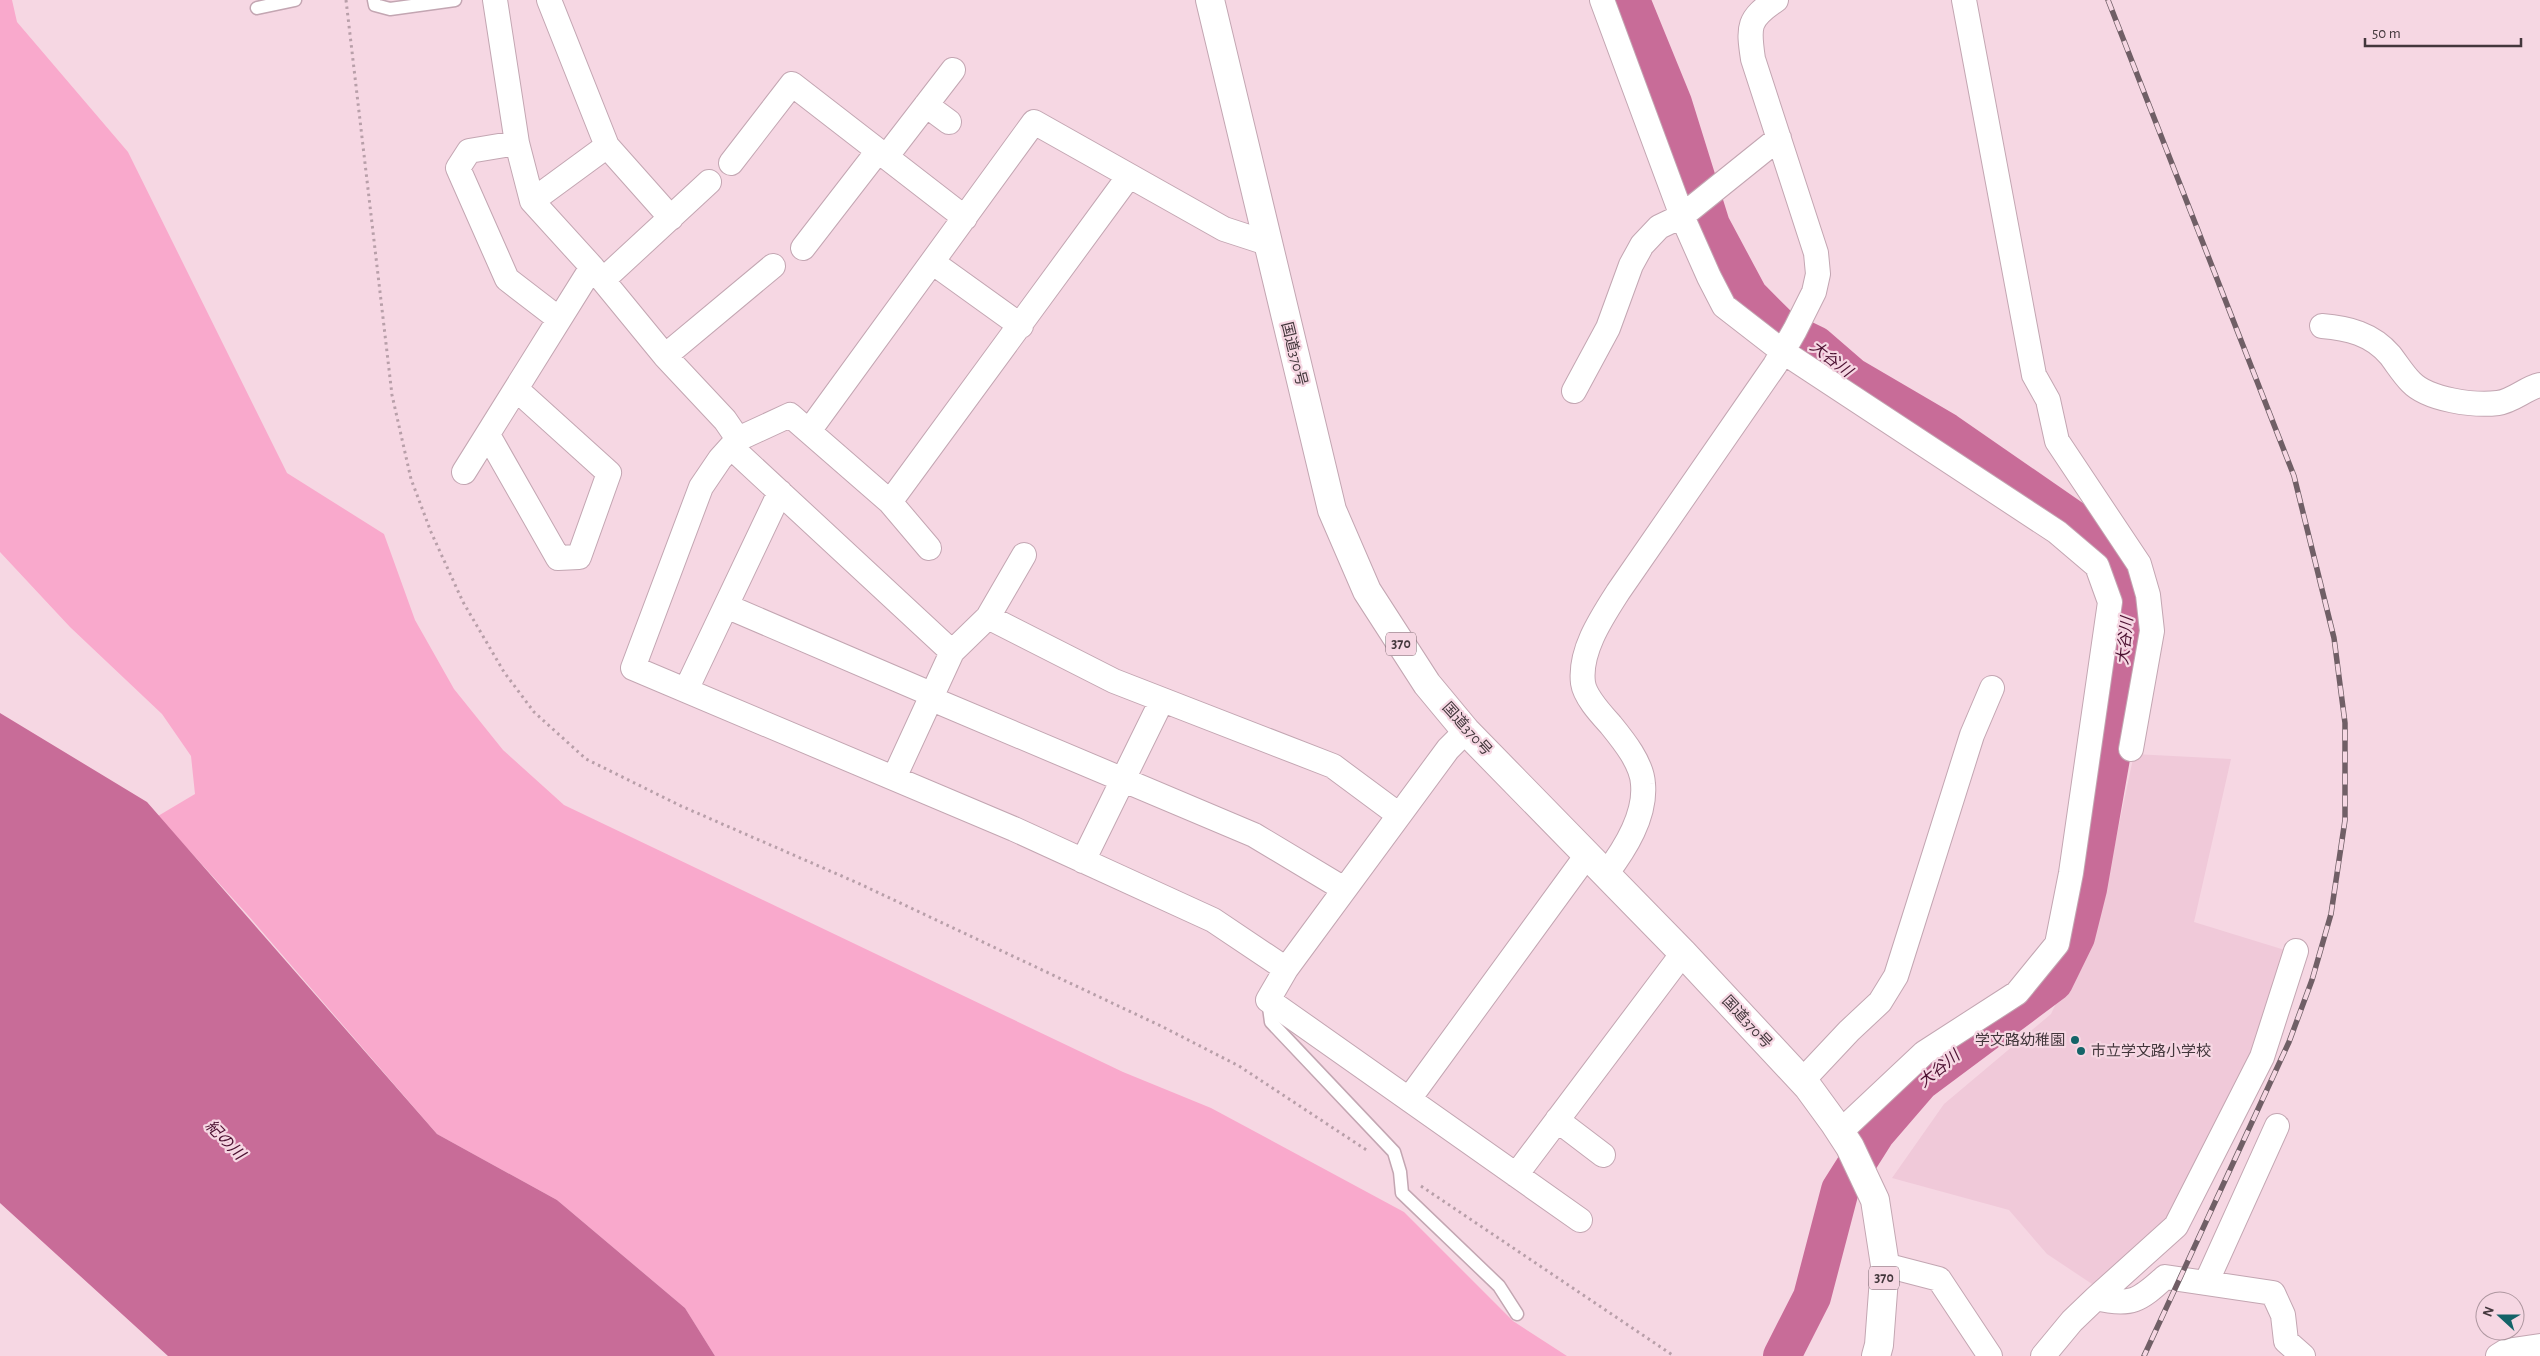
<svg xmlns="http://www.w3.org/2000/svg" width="2540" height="1356" font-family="'Alegreya Sans','Noto Sans JP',sans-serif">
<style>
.built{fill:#f0c9d9}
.green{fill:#f9a9cc}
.water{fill:#c86c98}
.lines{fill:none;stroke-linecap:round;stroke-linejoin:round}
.river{stroke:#c86c98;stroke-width:38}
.service-casing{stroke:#c3a6b2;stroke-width:15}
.minor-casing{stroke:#c3a6b2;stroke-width:26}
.trunk-casing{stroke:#c3a6b2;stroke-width:30}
.path{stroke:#b89fa9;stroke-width:3;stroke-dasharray:2.5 4;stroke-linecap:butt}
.service{stroke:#fff;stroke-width:12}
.minor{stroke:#fff;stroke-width:24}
.trunk{stroke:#fff;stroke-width:28}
.rail-casing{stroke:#705f66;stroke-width:5.5}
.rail{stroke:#f6d7e3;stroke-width:4;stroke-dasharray:11;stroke-linecap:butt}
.poi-dot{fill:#146368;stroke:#f6d7e3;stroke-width:2}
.labels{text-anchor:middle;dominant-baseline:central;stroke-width:4.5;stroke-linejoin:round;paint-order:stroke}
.shield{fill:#f6d7e3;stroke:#79676e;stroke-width:1}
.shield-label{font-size:14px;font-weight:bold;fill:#43373c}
.street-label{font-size:15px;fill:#43373c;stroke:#f6d7e3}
.poi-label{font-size:15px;fill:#43373c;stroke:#f6d7e3;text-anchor:end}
.water-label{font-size:16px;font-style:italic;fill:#4c1131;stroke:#f6d7e3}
</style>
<rect width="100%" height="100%" fill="#f6d7e3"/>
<!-- built -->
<path class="built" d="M2134,754L2231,759L2194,922L2298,954L2190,1224L2113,1298L2047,1254L2009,1210L1892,1178L1944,1104L2051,1014L2101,909Z"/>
<!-- green -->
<path class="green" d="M0,0H12L17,22L128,152L287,473L384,534L415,620L454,689L503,750L564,805L1123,1072L1211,1108L1404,1212L1513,1321L1567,1356H715L685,1308L557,1200L437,1134L246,913L158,816L195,794L191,756L162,714L70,627L0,552Z"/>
<!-- water -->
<path class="water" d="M0,713L147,802L437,1134L557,1200L685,1308L715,1356H168L0,1203Z"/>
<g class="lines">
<!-- river -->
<path class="river" d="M1631,0L1673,103L1711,225L1749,296L1781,328L1816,345L1853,377L1947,432L2087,529L2122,565L2129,615L2111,758L2088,889L2076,937L2054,982L1920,1082L1876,1133L1840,1190L1812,1297L1782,1356"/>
<!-- service casing -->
<g class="service-casing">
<path id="service" d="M374,0L375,5L390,9L455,0
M257,8L295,0
M1268,1000L1271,1022L1394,1152L1400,1172L1402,1193L1499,1286L1517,1314"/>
</g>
<!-- minor casing -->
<g class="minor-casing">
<path id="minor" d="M495,0L517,143L532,201L592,267L665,356L725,420L738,439
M549,0L607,146L671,218
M1602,0L1682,216L1709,277L1724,306L1782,351L2057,532L2097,566L2110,602L2071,873L2057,944L2017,993L1924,1053L1840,1132
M1964,0L2034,375L2048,400L2057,441L2139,564L2148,595L2152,631L2131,749
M926,105L949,122
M517,143L469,151L458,168L507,279L559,319
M886,157L953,70
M731,163L792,84L965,218
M532,201L607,146
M803,248L878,151
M932,262L1021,326
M603,280L709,182
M2322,326C2348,328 2372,334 2390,355C2397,364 2403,374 2411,382C2428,400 2475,406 2498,403C2513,401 2526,388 2540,385
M665,356L773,266
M1574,391L1608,328L1631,265L1642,245L1659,227L1682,216L1779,138
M809,431L1034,122L1224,229L1267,243
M488,435L558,558L579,557L609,473L516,389
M731,447L952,652
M464,472L592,267
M890,502L1129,176
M929,548L890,502L790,415L738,439L720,459L701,487L633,668L1014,829L1213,920L1286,969
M726,606L924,691L939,702L1254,835L1344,889
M988,617L1114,681L1333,766L1399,815
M686,690L780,492
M1466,731L1448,749L1286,969L1268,1000L1580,1220
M894,778L952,652L988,617L1024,555
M1083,861L1162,700
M1606,874C1625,849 1646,816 1643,784C1642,763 1623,740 1610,724C1601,714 1585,697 1583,683C1579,651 1602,617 1618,592L1775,365L1795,330L1814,292L1818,274L1816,253L1753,59C1748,26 1748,19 1776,0
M1802,1081L1849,1031L1880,1002L1896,976L1972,735L1992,688
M1409,1099L1587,855
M1557,1120L1603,1155
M1516,1175L1683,953
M1885,1265L1939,1279L1990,1356
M2206,1283L2277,1126
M2096,1298L2176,1226L2262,1057L2296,951
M2043,1356L2072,1321L2096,1298C2131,1307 2140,1300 2165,1277L2273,1293L2283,1315L2286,1341L2303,1356
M2498,1356L2506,1351L2540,1346"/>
</g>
<!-- trunk casing -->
<g class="trunk-casing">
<path id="trunk" d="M1210,0L1332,510L1367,591L1427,684L1466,731L1683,953L1808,1087L1835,1124L1850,1147L1875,1200L1885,1265L1879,1345L1876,1356"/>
</g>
<!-- path -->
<path class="path" d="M346,0L392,395L411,479L431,532L463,602L504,672L534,712L586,759L681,806L860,884L1163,1027L1239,1066L1368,1151
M1421,1186L1674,1356"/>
<!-- service -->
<use href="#service" class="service"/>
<!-- minor -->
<use href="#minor" class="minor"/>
<!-- trunk -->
<use href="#trunk" class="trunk"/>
<!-- rail casing -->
<g class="rail-casing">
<path id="rail" d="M2108,0L2294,476L2334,638L2345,723V820L2331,914L2312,980L2289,1042L2144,1356"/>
</g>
<!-- rail -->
<use href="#rail" class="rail"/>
</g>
<!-- markers -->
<g class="poi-dot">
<circle cx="2075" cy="1040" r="5"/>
<circle cx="2081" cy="1051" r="5"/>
</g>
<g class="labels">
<!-- shield labels -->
<g class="shield">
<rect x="1386" y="632.5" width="30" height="23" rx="4"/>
<rect x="1869" y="1266.5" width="30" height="23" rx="4"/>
</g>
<g class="shield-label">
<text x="1401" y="644">370</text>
<text x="1884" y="1278">370</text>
</g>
<!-- street labels -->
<g class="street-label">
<text transform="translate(1294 354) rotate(76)">国道370号</text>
<text transform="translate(1467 729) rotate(48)">国道370号</text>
<text transform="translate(1747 1022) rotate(47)">国道370号</text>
</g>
<!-- poi labels -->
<g class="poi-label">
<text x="2065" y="1040">学文路幼稚園</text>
<text x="2091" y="1051" text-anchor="start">市立学文路小学校</text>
</g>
<!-- water labels -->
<g class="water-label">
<text transform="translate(1831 359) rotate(38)">大谷川</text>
<text transform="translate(2125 641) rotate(-84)">大谷川</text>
<text transform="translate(1939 1069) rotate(-39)">大谷川</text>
<text transform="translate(225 1140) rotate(45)">紀の川</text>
</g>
</g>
<!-- north arrow -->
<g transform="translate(2500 1316) rotate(291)"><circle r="24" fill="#f6d7e3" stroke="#ae97a0"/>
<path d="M0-4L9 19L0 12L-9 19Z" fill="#146368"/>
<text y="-8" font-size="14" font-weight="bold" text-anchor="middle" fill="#43373c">N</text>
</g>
<!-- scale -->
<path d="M2365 38v8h156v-8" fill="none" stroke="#43373c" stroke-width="2.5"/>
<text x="2372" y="38" font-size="15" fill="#43373c" stroke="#f6d7e3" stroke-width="4" paint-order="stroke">50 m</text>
</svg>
